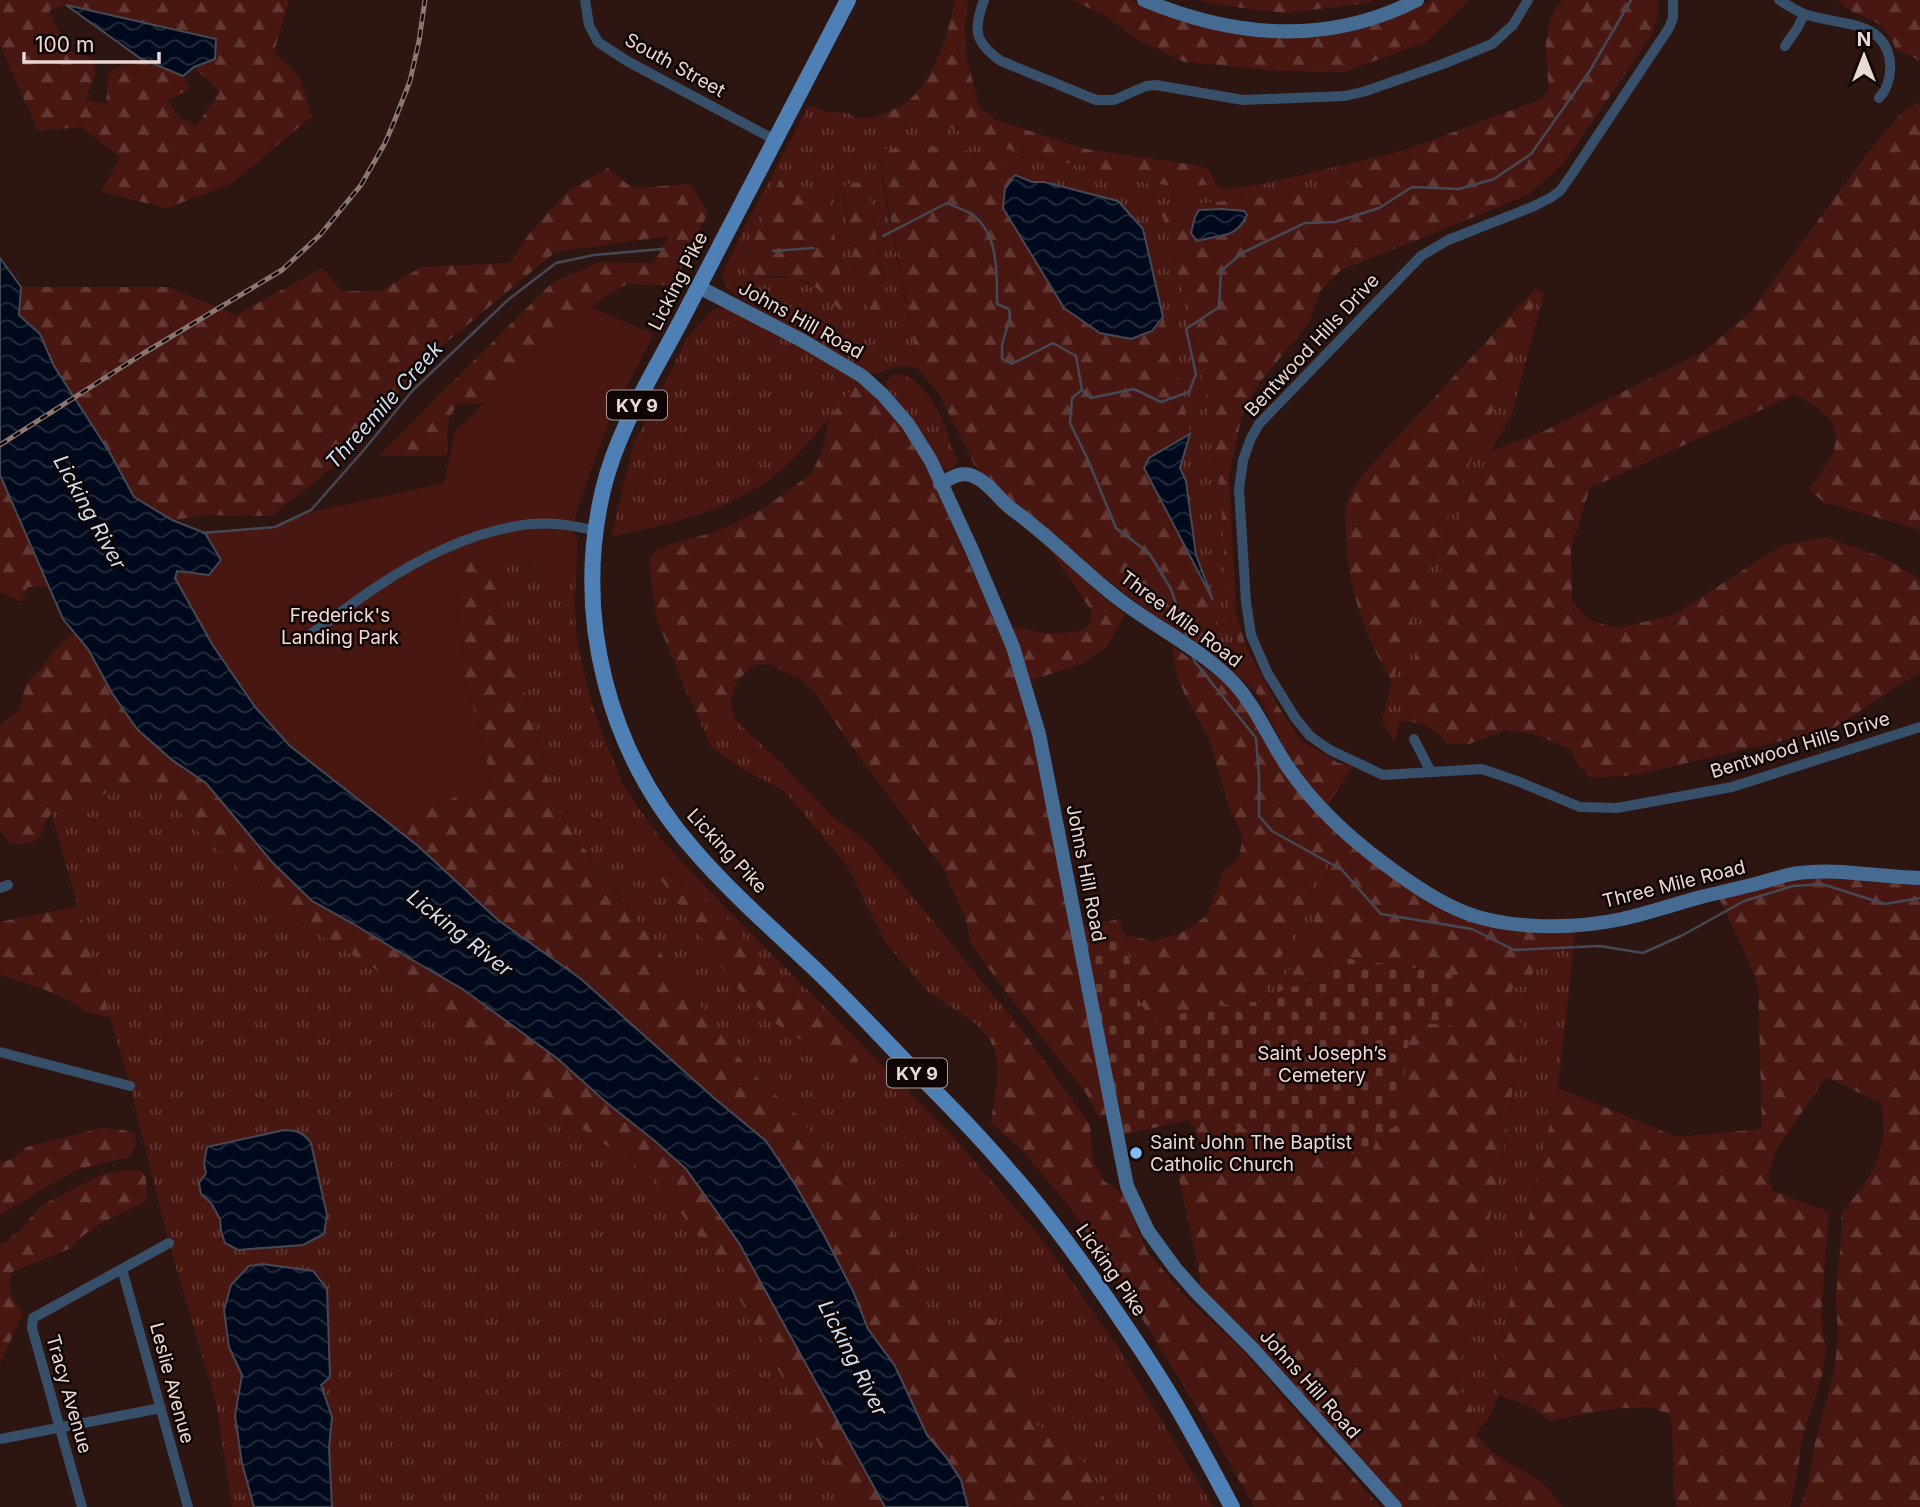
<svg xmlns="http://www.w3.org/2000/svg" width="1920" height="1507" font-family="Inter,sans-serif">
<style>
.grass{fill:url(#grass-tufts);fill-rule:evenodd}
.forest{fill:url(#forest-firs);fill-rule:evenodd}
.cemetery{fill:url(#cemetery-stones)}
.green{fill:#491711}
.water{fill:url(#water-waves);stroke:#464854;stroke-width:2}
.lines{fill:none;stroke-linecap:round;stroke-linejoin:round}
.stream{stroke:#464854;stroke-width:2.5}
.street{stroke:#374f68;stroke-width:10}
.secondary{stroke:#456b93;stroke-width:14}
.primary{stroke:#4e80b5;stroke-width:16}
.rail-casing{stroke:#8b7672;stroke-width:5}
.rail{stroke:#0e0504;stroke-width:2.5;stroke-dasharray:8;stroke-linecap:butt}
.poi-dot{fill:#82bcfa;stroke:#0e0504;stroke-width:2.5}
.labels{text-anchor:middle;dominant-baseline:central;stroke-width:5;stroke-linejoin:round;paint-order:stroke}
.shield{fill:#0e0504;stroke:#a89996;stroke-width:2}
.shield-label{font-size:18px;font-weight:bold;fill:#ead8d5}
.street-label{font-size:19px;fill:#ead8d5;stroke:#0e0504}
.park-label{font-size:19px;fill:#f3d9d5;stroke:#0e0504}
.poi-label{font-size:19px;fill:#ead8d5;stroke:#0e0504;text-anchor:start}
.water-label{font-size:21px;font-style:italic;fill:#cdddee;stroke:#0e0504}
</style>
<defs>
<pattern id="grass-tufts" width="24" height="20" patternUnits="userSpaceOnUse" patternTransform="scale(1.75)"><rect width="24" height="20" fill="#491711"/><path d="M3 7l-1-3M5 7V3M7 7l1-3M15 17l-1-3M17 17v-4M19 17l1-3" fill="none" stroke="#633833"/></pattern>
<pattern id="forest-firs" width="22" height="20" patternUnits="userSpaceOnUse" patternTransform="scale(1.75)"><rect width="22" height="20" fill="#491711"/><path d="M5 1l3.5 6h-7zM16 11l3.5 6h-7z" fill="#633833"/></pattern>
<pattern id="cemetery-stones" width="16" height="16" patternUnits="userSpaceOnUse" patternTransform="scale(1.75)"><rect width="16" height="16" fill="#491711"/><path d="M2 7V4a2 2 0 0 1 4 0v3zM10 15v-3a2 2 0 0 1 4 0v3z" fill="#633833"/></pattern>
<pattern id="water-waves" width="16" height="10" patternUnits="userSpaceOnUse" patternTransform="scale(1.75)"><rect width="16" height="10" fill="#000a1c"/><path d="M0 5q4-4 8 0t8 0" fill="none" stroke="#252d3c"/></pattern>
</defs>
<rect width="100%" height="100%" fill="#2d1511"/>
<!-- grass -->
<path class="grass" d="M809,105L827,112L848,113L855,118H873L880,126L909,123L942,125L1008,149L1051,160L1100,169L1142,182L1182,187L1216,184L1224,189L1258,185L1352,163L1348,185L1338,189L1160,208L1171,244L1206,395L1220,493L1228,606L1231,620L1256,692L1221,660L1218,624L1213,600L1196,555L1186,481L1180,468L1190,434L1174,354L1163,317L1143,229L1044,182H1032L1015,175L998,164L953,145L878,150L883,185L919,370C914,368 908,365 902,366C887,367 884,376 867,373L732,293L725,285L722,275L748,221ZM784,180L812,191L845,316L820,290L795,278H766L743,267L779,181ZM866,180L885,285L873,320L855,267L842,192Z
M1539,290L1544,294L1511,417L1490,452L1448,544L1394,742L1382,721L1392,682L1437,546L1475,450L1500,395Z
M720,308L731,310L827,360L858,381L812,439L781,471L759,487L718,508L671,523L611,537L633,446L687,338L712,310Z
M902,374C934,386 947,432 958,463L948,471L941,467L913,421L887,388V382L892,375Z
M504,559C529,566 551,577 576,581L574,602L577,641L587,686L597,720L623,785L661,840L720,902L949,1132L1042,1239L1117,1346L1213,1507H1109L1086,1465L1060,1438L1035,1425L1019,1402L1021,1388L965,1331L958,1340L935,1328L925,1312L912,1265L893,1246L887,1215L872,1204L855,1186L795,1113L748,1069L676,974L557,810L512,646L503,598Z
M696,712L718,715L737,722L779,761L831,815L870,845L956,949L989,991L1014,1019L1010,1026L990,1039L975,1023L927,991L885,942L848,867L804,814L783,790L742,769L711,747Z
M150,777L190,824L289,916L396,982L492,1054L571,1121L657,1180L725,1272L853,1507H232L216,1403L169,1243L130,1086L51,813Z
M1335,831L1342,837L1330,856L1323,893L1311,930L1294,964L1278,985L1277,993L1262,1001L1270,977L1301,920L1309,898L1312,881Z
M1576,929L1558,1088L1498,1354L1499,1395L1491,1414L1476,1434L1471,1405L1456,1385L1505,1142L1522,1025L1506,1005L1513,988L1526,986L1541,957L1552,930Z"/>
<!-- forest -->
<path class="forest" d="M0,0H289L274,52L299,76L312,116L231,184L167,208L101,192L120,157L81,127L38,131L0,45ZM66,5L215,39V59L194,67L220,92L196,126L178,117L168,100L190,89L183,76L140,58L109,71L106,104L85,100L96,72L91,57L68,51L49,10Z
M955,0H968L965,25L966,56L980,108L996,120L1086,149L1201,166L1209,170L1216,184L1182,187L1142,182L1100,169L1051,160L1008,149L942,125L909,123L880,126L873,118C883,113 895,110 904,104C933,84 949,33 955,0Z
M1072,0H1129L1202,26L1251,36L1292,38L1341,33L1399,15L1432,0H1469L1426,42L1344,72L1280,71L1184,62L1138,40L1102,14Z
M1199,0H1374L1368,3L1285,13L1220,5Z
M1562,0H1657L1659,8L1653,33L1564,163L1529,194L1425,237L1341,270L1320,291L1310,321L1256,387L1241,419L1229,476L1236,614L1247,649L1277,704L1299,739L1338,763L1353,766L1327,806L1298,773L1256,692L1231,620L1228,606L1220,493L1206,395L1171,244L1160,208L1338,189L1348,184L1352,163L1406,150L1541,99L1549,89C1546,57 1540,27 1562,0ZM1210,209H1222L1244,211L1247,215L1207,238L1198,241L1191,233L1195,217L1199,210Z
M1838,0H1920V62L1909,54L1897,51C1893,43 1889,33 1882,27C1868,14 1851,16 1838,0Z
M1920,102V530L1824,502L1809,490C1822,471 1846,445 1831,421C1825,412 1805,400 1796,394L1590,488L1571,548L1572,602L1591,621L1619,628L1673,615L1781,546L1826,537L1882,557L1920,579V672L1832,729L1635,775L1592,778L1579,766L1570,749L1534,734L1505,730L1469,744H1447C1434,727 1421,720 1399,722L1448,544L1490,452L1544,431L1701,353L1748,315L1876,142L1903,112Z
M953,145L998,164L1015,175L1005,189L1152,331L1163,317L1174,354L1190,434L1149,458L1144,468L1213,600L1218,624L1221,660L1148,611L1093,569L993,485L974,464L939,394L919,370L878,150Z
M608,168L632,188L691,184L708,213L673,285L627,284L599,301L484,403L457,404L448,421L447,456H378L552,283L600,262L653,263L669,236L555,252L425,360L340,461L272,516L208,515L172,520L134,497L110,453L54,366L40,334L19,315L21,287H168L236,315L322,268L341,291H380L422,267L510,263L529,234L567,192Z
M784,180L812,191H828L846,317C831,302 816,281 793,278C779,275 763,277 748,275L743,267L779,181Z
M866,180L885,285L882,325L873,320L855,267L842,186Z
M1536,288L1539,291L1500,395L1475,450L1437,546L1392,682C1365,636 1345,582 1346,528C1346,521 1345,513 1346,506C1348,495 1358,483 1364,473Z
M858,381L881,401L907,433L928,472L952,524L1008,652L1038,760L1106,1113L1101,1119L1098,1116L1086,1093L1005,991L971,944L965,916L942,867L864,764L815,693L801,680L769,664L753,665L737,681L730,703L737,722L718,715L696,712L684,687L656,617L649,561L654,552L671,544L718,531L761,510L811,474L823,450L829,418Z
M0,475L50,586L28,587L21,602L0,592Z
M1044,539L1100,595L1125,614L1107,647L1081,664L1029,681L1013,627L1050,634L1081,631L1090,624L1091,610L1045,543Z
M460,547L504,559L503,598L512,646L557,811L676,974L748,1069L795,1113L855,1186L872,1204L887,1215L893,1223V1246L912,1265L925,1312L935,1328L958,1340L965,1331L952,1310C992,1300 1014,1343 1027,1374L1021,1388L1019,1402L1035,1425L1060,1438L1086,1465L1109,1507H968L946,1457L927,1435L895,1366L868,1329L853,1291L825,1237L796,1186L766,1141L714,1098L581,979L498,920L418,846L391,826L491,780L477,718L464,682V663L458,620L456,558Z
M74,632L88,649L112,693L137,729L172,760L206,783L272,862L312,901L352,923L409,958L464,990L558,1059L607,1103L655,1141L686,1169L739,1243L885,1507H853L726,1274L657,1180L571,1121L492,1054L396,982L289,916L190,824L150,777L51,813C35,839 47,844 11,844L0,831V725L19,710L26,684L43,666L52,653Z
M1172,646L1228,685L1335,831L1312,881L1309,898L1301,920L1270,977L1262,1001L1212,1006L1152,1021L1139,1001L1124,934L1152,941L1181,933L1207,916L1223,872L1239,858L1243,837L1229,807L1209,739L1185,695L1177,675Z
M1342,837L1421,897L1552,930L1541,957L1526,986L1513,988L1506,1005L1522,1024L1505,1142L1456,1385L1471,1404L1476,1434L1493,1453L1542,1482L1563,1507H1402L1251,1336L1199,1287L1200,1276L1177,1169L1210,1160L1189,1120L1211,1121L1377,1135L1401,1103L1411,1019L1458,1028L1330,957L1329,976C1312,983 1294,985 1277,993L1278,985L1294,964L1311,930L1323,893L1330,856Z
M649,859L667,865L726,918L769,966L824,1017L852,1048L866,1078L813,1048L775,1023L735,986L657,874Z
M1825,876L1920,883V1507H1800L1807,1489L1815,1442L1833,1376L1838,1340L1836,1297L1842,1227L1841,1213C1861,1190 1883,1164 1883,1131C1883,1122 1882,1113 1882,1104L1826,1077L1776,1150L1768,1176L1773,1191L1829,1212L1821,1316L1826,1352L1822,1376L1801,1441L1798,1472L1790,1507H1677L1674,1497L1672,1426L1669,1414L1650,1407L1609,1409L1551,1421L1531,1407L1499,1395L1498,1354L1558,1088L1677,1137L1762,1129L1758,986L1748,959L1719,898L1793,878Z
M78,906L110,1017L88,1013L68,1000L46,990L0,975V922Z
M1014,1019L1090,1125L1093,1160L1104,1181L1124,1195L1147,1252L1188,1299L1244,1352L1380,1507H1254L1206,1422L1113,1272L1069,1206L1023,1151L991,1123L998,1073L996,1055L990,1039L1010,1026Z
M101,1128L124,1130L135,1135L136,1146L129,1157L75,1170L0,1215V1164L13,1158L27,1147Z
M126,1170L141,1171L146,1177L147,1201L105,1221L85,1234L69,1249L12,1272C7,1292 11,1298 23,1314L0,1363V1244L7,1241L20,1230L42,1205L101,1175Z"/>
<!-- cemetery -->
<path class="cemetery" d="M1120,919L1139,1001L1152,1021L1212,1006L1262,1001L1290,987L1311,984L1329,976L1330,956L1451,973L1461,997L1458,1028L1411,1020L1401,1103L1396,1126L1377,1135L1373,1151L1362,1155L1211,1121L1189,1120L1122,1135L1082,927Z"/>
<!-- green -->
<path class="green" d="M587,306L654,334L609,421L576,513L573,533L577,539L578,543L576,581L559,578L529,566L460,548L456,558L458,620L464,663V682L477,718L491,781L391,826L290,746L255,707L212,644L175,578L176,571L221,561L205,533L275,527L303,514L444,483L455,431Z"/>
<!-- water -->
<path class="water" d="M66,5L216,39L215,59L194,67L183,76L140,58Z
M1015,175L1032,182H1044L1118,201L1143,229L1163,317L1152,331L1131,339L1100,333L1064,308L1003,208L1005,189Z
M1222,209L1244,211L1247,215C1236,239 1220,234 1197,241L1191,233L1195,217L1199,210Z
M0,258L21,287L19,315L40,334L54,366L110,453L134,497L172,520L205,533L221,560L209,575L177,571L175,578L212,644L255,707L290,746L418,846L498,920L581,979L714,1098L766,1141L796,1186L825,1237L853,1291L868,1329L895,1366L927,1435L946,1457L961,1480L968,1507H885L739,1243L686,1169L655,1141L607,1103L558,1059L464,990L409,958L352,923L312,901L272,862L206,783L172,760L137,729L112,693L88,649L63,619L0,475Z
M1190,434L1180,468L1186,481L1196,555L1213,600L1144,468L1149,458Z
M284,1130C297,1130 304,1133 311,1143L327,1215L324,1234L303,1245L238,1250L225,1243L221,1231L220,1219L211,1203L201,1194L199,1183L206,1173L204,1163L207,1147Z
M262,1264L313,1271L327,1289L330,1377L321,1385L332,1417L329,1448L332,1507H254L242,1463L235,1416L242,1375L229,1347L224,1310L231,1285L249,1266Z"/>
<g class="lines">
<!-- stream -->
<path class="stream" d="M883,236L947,203C955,207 965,210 973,215C999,235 997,275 997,304L1009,309L1010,317L1002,345V359L1012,364L1053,343L1076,356L1082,390L1072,398L1070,423L1088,460L1116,528L1149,553L1171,589L1187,637
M773,251L813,248
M1082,390L1091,398L1134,389L1161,402L1189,392L1196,374L1186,329L1219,307L1221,271L1242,253L1305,223L1335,222L1379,208L1412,187L1459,189L1494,179L1531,154L1589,72L1631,0
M203,533L275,527L311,510L363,451L413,390L509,299L556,263L594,255L662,249
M1193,657L1195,662L1256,738L1259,776V816L1272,831L1342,870L1381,914L1472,929L1514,950L1600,946L1643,953L1683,935L1744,901L1793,886L1822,884L1885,904L1920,898"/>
<!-- street -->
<path class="street" d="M585,0L589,25L598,42L627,61L775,140
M984,0C973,30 974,42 1001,61L1096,100H1114L1146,86L1156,85L1243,100L1345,96L1366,91L1443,64L1492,44L1513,25L1528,0
M1673,0V18L1669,28L1574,171L1560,191L1550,198L1532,207L1448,240L1421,256L1259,424L1251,438L1243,460L1239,489L1246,602L1251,635L1268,674L1296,719L1310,736L1330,750L1383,775L1482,769L1517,781L1580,807L1617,808L1732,787L1920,727
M1779,0C1788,5 1797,12 1808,15C1837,25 1886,19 1890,63C1891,76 1888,88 1879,98
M1785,46L1798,27L1804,14
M304,639C329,622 353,602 378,586C423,556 477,530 531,524C553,522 574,525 595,531
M1414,739L1431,772
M0,888L8,885
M0,1052L130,1086
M122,1269L188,1507
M0,1439L161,1408
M82,1507L32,1328L33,1318L169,1243"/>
<!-- secondary -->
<path class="secondary" d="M1144,0C1235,38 1327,46 1417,0
M699,287L803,341L862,376L883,395L908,424L931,461L972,550L1013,647L1039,734L1127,1186L1148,1231L1175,1268L1197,1293L1253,1349L1395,1507
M940,484C951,478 961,471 973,476C989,482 999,500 1013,510C1051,537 1083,572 1120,600C1155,627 1204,651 1234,683C1256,707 1269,739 1287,766C1313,804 1349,838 1386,865C1410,883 1437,902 1466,913C1511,930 1575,929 1622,919C1649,913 1675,904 1701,897C1716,893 1732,890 1747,886C1762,883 1777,877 1792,874C1835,867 1877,877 1920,878"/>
<!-- primary -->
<path class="primary" d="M848,0C794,104 740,207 686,311C657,368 618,426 603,490C573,617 608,753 694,850C731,893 775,931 816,970C846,999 875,1030 904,1060C940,1096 976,1132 1009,1171C1051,1218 1087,1269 1122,1321C1146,1356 1169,1391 1189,1428C1204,1454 1218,1481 1232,1507"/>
<!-- rail casing -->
<g class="rail-casing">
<path id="rail" d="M0,445L144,353L282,270L320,235L361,185L385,143L394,122L410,81L419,41L425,0"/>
</g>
<!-- rail -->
<use href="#rail" class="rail"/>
</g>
<!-- markers -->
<circle class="poi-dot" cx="1136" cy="1153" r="7"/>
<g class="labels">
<!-- shield labels -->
<g class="shield">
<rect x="607" y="390.5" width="60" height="29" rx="5"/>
<rect x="887" y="1058.5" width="60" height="29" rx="5"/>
</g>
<g class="shield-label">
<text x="637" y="405">KY 9</text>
<text x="917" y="1073">KY 9</text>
</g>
<!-- street labels -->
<g class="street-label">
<text transform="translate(675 65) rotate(29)">South Street</text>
<text transform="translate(678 281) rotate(-63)">Licking Pike</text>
<text transform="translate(801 320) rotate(29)">Johns Hill Road</text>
<text transform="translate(1312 345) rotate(-47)">Bentwood Hills Drive</text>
<text transform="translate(1181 619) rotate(37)">Three Mile Road</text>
<text transform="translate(1800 745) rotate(-17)">Bentwood Hills Drive</text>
<text transform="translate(727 851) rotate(47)">Licking Pike</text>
<text transform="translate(1086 873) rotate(79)">Johns Hill Road</text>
<text transform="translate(1674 884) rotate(-14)">Three Mile Road</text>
<text transform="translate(1111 1270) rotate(55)">Licking Pike</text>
<text transform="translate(172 1383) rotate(75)">Leslie Avenue</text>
<text transform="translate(1310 1384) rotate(48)">Johns Hill Road</text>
<text transform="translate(69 1394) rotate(74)">Tracy Avenue</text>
</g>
<!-- park labels -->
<g class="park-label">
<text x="340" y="615">Frederick's<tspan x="340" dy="22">Landing Park</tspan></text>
<text x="1322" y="1053">Saint Joseph’s<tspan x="1322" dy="22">Cemetery</tspan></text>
</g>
<!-- poi labels -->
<g class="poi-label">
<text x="1150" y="1142">Saint John The Baptist<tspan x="1150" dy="22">Catholic Church</tspan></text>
</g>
<!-- water labels -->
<g class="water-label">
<text transform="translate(384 405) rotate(-48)">Threemile Creek</text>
<text transform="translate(90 512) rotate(61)">Licking River</text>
<text transform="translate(460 933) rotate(38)">Licking River</text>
<text transform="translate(853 1358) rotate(63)">Licking River</text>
</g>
</g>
<!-- north arrow -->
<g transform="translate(1864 56)" stroke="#0e0504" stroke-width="5" paint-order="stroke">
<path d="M0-5L12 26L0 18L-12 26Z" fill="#ead8d5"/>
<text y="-10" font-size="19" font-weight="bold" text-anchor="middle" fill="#ead8d5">N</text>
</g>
<!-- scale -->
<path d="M24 52v10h135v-10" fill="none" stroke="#ead8d5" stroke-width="3.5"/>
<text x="35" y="52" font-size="21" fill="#ead8d5" stroke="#0e0504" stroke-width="5" paint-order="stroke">100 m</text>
</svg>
